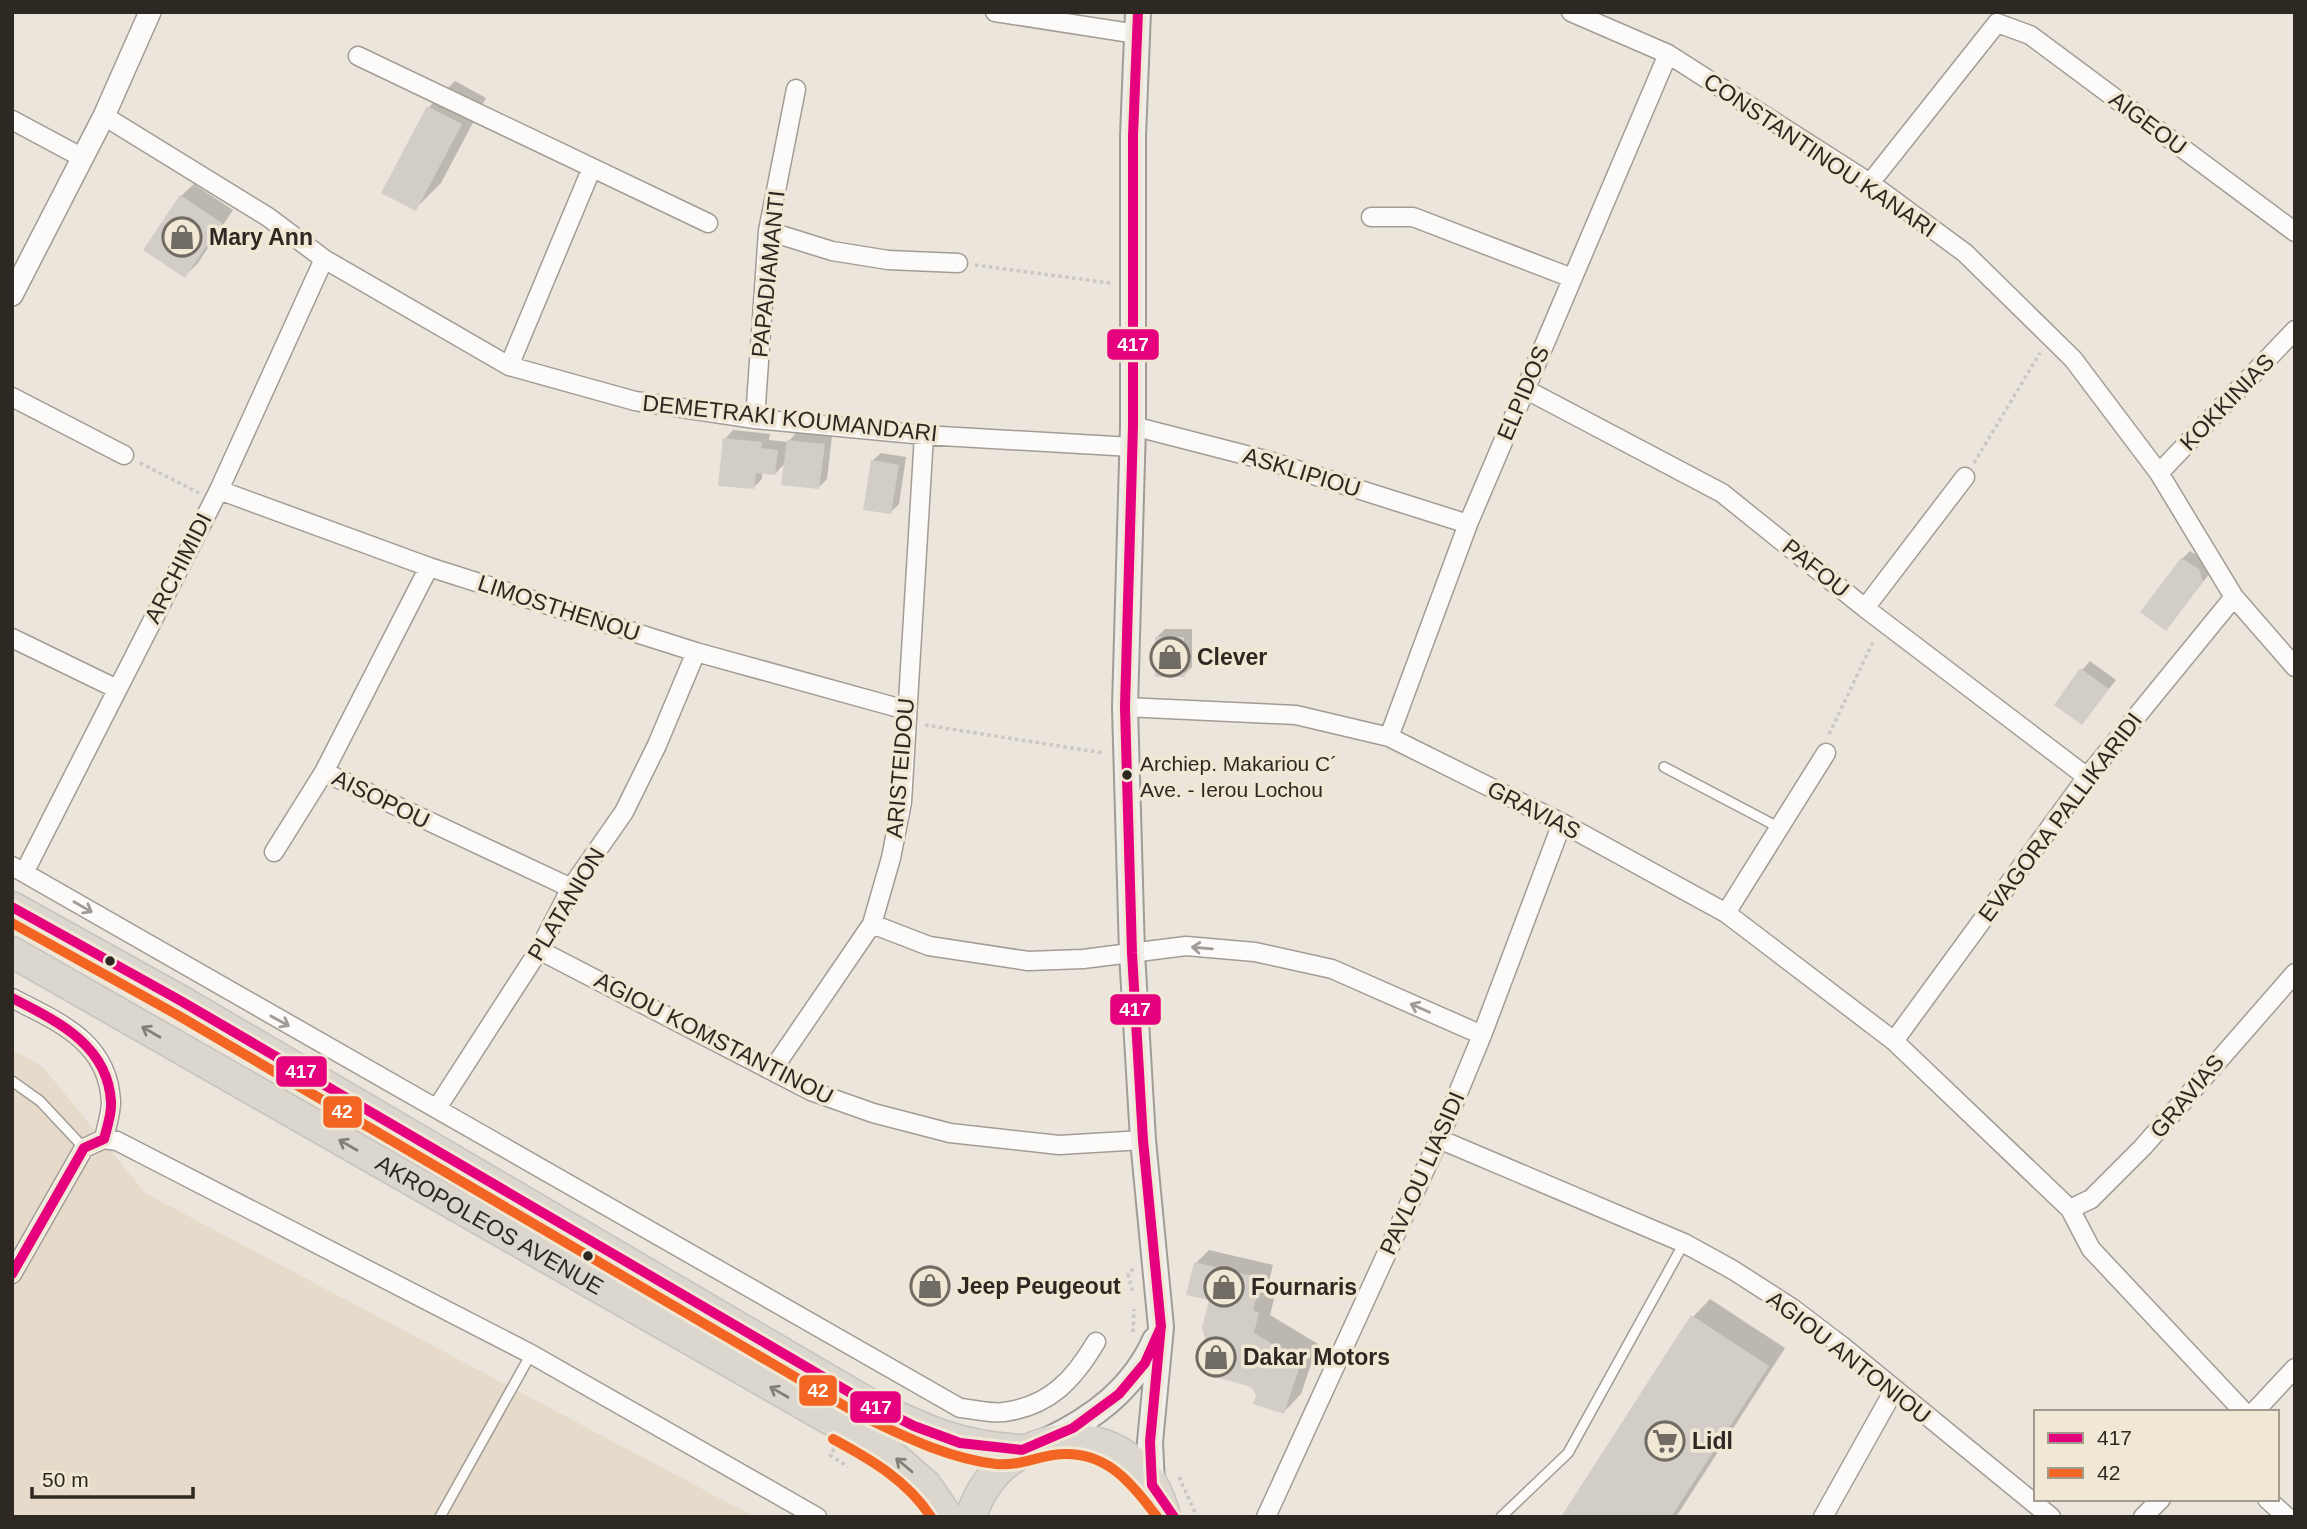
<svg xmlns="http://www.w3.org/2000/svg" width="2307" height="1529" font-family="Helvetica,sans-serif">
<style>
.built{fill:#e6dbca}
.shadow{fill:#0003}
.building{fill:#d3cdc7}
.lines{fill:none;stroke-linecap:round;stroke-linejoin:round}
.service-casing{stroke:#a19c95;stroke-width:12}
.minor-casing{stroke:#a19c95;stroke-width:21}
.tertiary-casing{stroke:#a19c95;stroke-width:24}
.secondary-casing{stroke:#a19c95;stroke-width:28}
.trunk-casing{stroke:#c6c3be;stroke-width:33}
.path{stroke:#cac8c5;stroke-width:3.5;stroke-dasharray:3.5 3.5;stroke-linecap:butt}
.service{stroke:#fcfbfa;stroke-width:9}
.minor{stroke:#fcfbfa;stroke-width:18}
.tertiary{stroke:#fcfbfa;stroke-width:21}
.secondary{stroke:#efeee9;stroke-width:24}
.trunk{stroke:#dbd7ce;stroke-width:30}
.bus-1-casing{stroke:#f1e7d5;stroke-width:16}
.bus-2-casing{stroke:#f1e7d5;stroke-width:16}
.bus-1{stroke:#e5007d;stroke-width:10}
.bus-2{stroke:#f26522;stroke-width:10}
.oneway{stroke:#9f9c99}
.oneway2{stroke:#848078}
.bus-dot{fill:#2d2922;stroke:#f1e7d5;stroke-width:2.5}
.labels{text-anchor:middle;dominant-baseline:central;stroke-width:7;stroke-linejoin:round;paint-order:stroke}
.bus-label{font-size:21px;fill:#2d2922;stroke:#f1e7d5;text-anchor:start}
.street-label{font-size:23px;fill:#2d2922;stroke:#f1e7d5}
.poi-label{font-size:23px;font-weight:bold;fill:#2d2922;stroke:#f1e7d5;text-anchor:start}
.line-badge{stroke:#f1e7d5;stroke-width:2.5}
.badge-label{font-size:19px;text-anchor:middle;font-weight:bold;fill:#fff}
</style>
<rect width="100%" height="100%" fill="#ebe5db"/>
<!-- built -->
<path class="built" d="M12,1049L44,1068L145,1193L755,1517H12Z"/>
<!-- shadow -->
<path class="shadow" d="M455,81L486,98L441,183L415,209L429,107Z
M194,184L233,210L198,263L185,276L181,196Z
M733,430L770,434L769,440L788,442L797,432L832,436L827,479L818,488L786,462L775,474L762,472V479L753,488L725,439Z
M881,453L906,457L899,504L890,513L872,461Z
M2190,551L2207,561L2210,573L2166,629L2182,559Z
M1165,629H1192V667L1184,675L1157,637Z
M2090,661L2116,680L2082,723V670Z
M1209,1250L1273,1265L1266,1293L1275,1295L1270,1315L1318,1344L1301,1394L1284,1412L1258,1394L1252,1386L1214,1365L1208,1341L1211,1299L1196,1263Z
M1710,1299L1785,1348L1676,1517H1563L1693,1317Z"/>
<!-- building -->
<path class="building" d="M427,106L462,124L416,211L381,193Z
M180,195L222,223L185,278L143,250Z
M723,438L762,442L761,448L778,450L775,475L756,473L754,489L718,486Z
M787,440L825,444L819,489L781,485Z
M871,460L899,465L891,514L863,510Z
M2181,558L2199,569L2203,582L2166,631L2140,612Z
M1155,637H1184L1185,677H1155Z
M2080,668L2109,689L2082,725L2054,705Z
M1194,1262L1261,1278L1253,1311L1259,1312L1254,1333L1301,1362L1284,1414L1253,1404L1256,1395L1251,1387L1209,1375L1212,1366L1200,1362L1206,1341L1202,1328L1209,1300L1186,1295Z
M1691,1315L1769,1366L1671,1517H1561Z"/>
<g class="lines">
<!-- service casing -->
<g class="service-casing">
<path id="service" d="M1664,767L1778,827
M12,1081L40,1101L84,1148
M440,1517L531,1354
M1501,1517L1568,1453L1684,1243"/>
</g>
<!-- minor casing -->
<g class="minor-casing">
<path id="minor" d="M995,12L1137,34
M1571,12L1668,54L1870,183L1965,253L2073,359L2159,473L2234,597L2295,667
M358,56L708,223
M104,116L268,217L324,259L509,366L635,401L755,419L924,435L1132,447
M12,120L83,158
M1870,183L1997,23L2030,35L2295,232
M1371,217H1413L1572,278
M768,231L832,251L888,260L958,263
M509,366L591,170
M1525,389L1722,493L1865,608L2087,777
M12,397L124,455
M755,419L768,231L796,89
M1133,426L1269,461L1468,524
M2159,473L2295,330
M219,490L429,567L696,652L906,710
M1865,608L1965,477
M12,638L117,689
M1125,707L1296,715L1389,737L1562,823L1726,913L1894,1041L2070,1209L2091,1249L2244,1412
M1389,737L1468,524L1668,54
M324,772L571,888
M274,852L324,772L429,567
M12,866L960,1408C974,1409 991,1414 1004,1412C1050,1406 1074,1379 1096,1342
M24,873L219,490L324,259
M1726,913L1826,753
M872,924L929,946L1028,961L1083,959L1186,946L1255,952L1332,969L1482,1035
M539,950L811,1091L873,1113L950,1133L1059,1145L1143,1140
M12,998C58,1022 108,1041 111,1102C111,1114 106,1128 104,1139
M1894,1041L2087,777L2234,597
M773,1069L872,924L891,858L902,802L924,435
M437,1108L539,950L571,888L624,812L657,745L696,652
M1439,1139L1684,1243L1733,1270L1792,1308L1842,1346L2051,1517
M2070,1209L2091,1199L2143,1147L2295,973
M12,1274L84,1148L104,1139L117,1141L531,1354L817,1517
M2254,1412L2295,1368
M2267,1499L2287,1517
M1266,1517L1439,1139L1482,1035L1562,823
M1823,1517L1894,1390
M2143,1517L2161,1499"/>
</g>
<!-- tertiary casing -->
<g class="tertiary-casing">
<path id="tertiary" d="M12,295L104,116L150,12"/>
</g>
<!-- secondary casing -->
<g class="secondary-casing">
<path id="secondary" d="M1138,12L1133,136V426L1125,707L1132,953L1143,1140L1161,1327L1150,1442L1152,1485
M1046,1441C1094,1418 1133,1389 1155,1340"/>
</g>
<!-- trunk casing -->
<g class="trunk-casing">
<g id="trunk">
<path d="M12,907L181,1001L866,1402C922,1429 959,1447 1022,1450"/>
<path id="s1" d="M12,952L889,1453L926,1485L948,1517"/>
<path d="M971,1517C1001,1417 1141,1411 1165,1517"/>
</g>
</g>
<!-- path -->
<path class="path" d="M975,265L1110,283
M140,463L199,493
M1974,463L2040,353
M925,725L1104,753
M1829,734L1874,640
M1133,1269L1128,1274L1133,1294
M1133,1332L1134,1309
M834,1449L830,1455L848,1467
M1179,1477L1197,1517"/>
<!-- service -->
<use href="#service" class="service"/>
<!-- minor -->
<use href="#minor" class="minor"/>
<!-- tertiary -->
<use href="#tertiary" class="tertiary"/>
<!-- secondary -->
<use href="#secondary" class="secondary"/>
<!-- trunk -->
<use href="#trunk" class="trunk"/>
<!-- bus-1 casing -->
<g class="bus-1-casing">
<path id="bus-1" d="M12,907L181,1001L866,1402L914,1426L960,1443L1022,1450L1073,1428L1119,1394L1145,1363L1161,1327L1143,1140L1132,953L1125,707L1133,426V136L1138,12
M12,998C57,1021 108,1045 111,1102C112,1114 107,1127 104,1139
M12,1274L84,1148L104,1139
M1161,1325L1150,1442L1152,1485L1174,1517"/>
</g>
<!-- bus-2 casing -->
<g class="bus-2-casing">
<path id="bus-2" d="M12,923L174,1013L860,1415C904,1436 946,1458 996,1464C1018,1466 1033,1458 1053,1455C1103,1448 1130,1480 1157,1517
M833,1439C870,1459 907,1480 931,1517"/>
</g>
<!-- bus-1 -->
<use href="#bus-1" class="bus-1"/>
<!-- bus-2 -->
<use href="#bus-2" class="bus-2"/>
</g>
<!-- one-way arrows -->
<defs><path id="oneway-shaft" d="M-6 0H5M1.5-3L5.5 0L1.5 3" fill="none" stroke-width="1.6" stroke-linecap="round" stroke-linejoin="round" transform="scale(1.75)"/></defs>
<g class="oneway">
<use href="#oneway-shaft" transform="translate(83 907) rotate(30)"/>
<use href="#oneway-shaft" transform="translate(1202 948) rotate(-175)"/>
<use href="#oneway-shaft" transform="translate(1420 1008) rotate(-156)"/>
<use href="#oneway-shaft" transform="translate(280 1021) rotate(29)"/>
</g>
<g class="oneway2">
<use href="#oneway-shaft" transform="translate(151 1032) rotate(-150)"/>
<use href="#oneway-shaft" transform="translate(348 1145) rotate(-150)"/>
<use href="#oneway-shaft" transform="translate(779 1392) rotate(-150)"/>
<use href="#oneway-shaft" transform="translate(904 1465) rotate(-140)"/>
</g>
<!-- icons -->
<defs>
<g id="shop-ring" transform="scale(2.0125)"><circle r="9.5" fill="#f1e7d5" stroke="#706b63" stroke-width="1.5"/><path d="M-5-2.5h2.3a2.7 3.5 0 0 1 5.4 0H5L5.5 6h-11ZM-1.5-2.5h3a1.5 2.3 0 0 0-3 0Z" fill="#706b63"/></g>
<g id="supermarket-ring" transform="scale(2.0125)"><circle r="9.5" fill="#f1e7d5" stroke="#706b63" stroke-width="1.5"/><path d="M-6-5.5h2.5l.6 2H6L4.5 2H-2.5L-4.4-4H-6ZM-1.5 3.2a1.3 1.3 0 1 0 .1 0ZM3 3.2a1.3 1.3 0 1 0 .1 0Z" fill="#706b63"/></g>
</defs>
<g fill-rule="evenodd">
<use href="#shop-ring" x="182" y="237"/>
<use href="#shop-ring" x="1170" y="657"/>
<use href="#shop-ring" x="930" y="1286"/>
<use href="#shop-ring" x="1224" y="1287"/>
<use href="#shop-ring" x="1216" y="1357"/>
<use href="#supermarket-ring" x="1665" y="1441"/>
</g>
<!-- markers -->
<g class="bus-dot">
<circle cx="1127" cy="775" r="6"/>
<circle cx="110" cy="961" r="6"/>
<circle cx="588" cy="1256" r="6"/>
</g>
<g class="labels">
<!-- bus labels -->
<g class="bus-label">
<text x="1140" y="763">Archiep. Makariou C´<tspan x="1140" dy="26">Ave. - Ierou Lochou</tspan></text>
</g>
<!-- street labels -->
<g class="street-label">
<text transform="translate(2148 123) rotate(37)">AIGEOU</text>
<text transform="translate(1820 155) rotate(34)">CONSTANTINOU KANARI</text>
<text transform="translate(768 274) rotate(-84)">PAPADIAMANTI</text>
<text transform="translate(1523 393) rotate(-67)">ELPIDOS</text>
<text transform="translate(2227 402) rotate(-46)">KOKKINIAS</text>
<text transform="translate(790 418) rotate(6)">DEMETRAKI KOUMANDARI</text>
<text transform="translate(1302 472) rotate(17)">ASKLIPIOU</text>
<text transform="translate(178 568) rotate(-63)">ARCHIMIDI</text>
<text transform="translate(1816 568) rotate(39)">PAFOU</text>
<text transform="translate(559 608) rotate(18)">LIMOSTHENOU</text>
<text transform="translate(900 768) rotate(-85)">ARISTEIDOU</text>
<text transform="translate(381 799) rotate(26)">AISOPOU</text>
<text transform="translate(1534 810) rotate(27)">GRAVIAS</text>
<text transform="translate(2060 817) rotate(-53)">EVAGORA PALLIKARIDI</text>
<text transform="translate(566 904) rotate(-59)">PLATANION</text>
<text transform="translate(714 1038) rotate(27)">AGIOU KOMSTANTINOU</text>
<text transform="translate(2187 1096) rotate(-50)">GRAVIAS</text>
<text transform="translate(1422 1173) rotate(-66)">PAVLOU LIASIDI</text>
<text stroke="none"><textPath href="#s1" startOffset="550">AKROPOLEOS AVENUE</textPath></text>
<text transform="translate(1849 1357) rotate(38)">AGIOU ANTONIOU</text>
</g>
<!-- poi labels -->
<g class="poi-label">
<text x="209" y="237">Mary Ann</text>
<text x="1197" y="657">Clever</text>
<text x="957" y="1286">Jeep Peugeout</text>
<text x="1251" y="1287">Fournaris</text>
<text x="1243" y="1357">Dakar Motors</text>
<text x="1692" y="1441">Lidl</text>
</g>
</g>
<g class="line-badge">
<rect x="1106" y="328" width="54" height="33" rx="7" fill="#e5007d"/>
<rect x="1109" y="993" width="53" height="33" rx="7" fill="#e5007d"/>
<rect x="275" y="1055" width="53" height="33" rx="7" fill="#e5007d"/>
<rect x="322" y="1095" width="41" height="34" rx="7" fill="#f26522"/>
<rect x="798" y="1374" width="40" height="33" rx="7" fill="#f26522"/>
<rect x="849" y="1390" width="53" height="34" rx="7" fill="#e5007d"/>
</g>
<g class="badge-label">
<text x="1133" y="351">417</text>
<text x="1135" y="1016">417</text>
<text x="301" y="1078">417</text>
<text x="342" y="1118">42</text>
<text x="818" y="1397">42</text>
<text x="876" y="1414">417</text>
</g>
<!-- border -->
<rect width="2307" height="1529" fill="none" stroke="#2d2922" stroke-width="28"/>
<!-- legend -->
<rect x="2034" y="1410" width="245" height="91" fill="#f1e7d5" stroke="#a39b8d" stroke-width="2"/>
<rect x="2048" y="1433" width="35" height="10" fill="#e5007d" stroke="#a39b8d" stroke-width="2"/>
<text x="2097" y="1445" font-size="21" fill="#2d2922">417</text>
<rect x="2048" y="1468" width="35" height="10" fill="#f26522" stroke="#a39b8d" stroke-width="2"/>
<text x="2097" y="1480" font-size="21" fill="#2d2922">42</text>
<!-- scale -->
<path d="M32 1487v10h161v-10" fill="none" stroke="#2d2922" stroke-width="3.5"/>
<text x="42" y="1487" font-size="21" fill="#2d2922" stroke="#f1e7d5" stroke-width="5" paint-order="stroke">50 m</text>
</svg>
